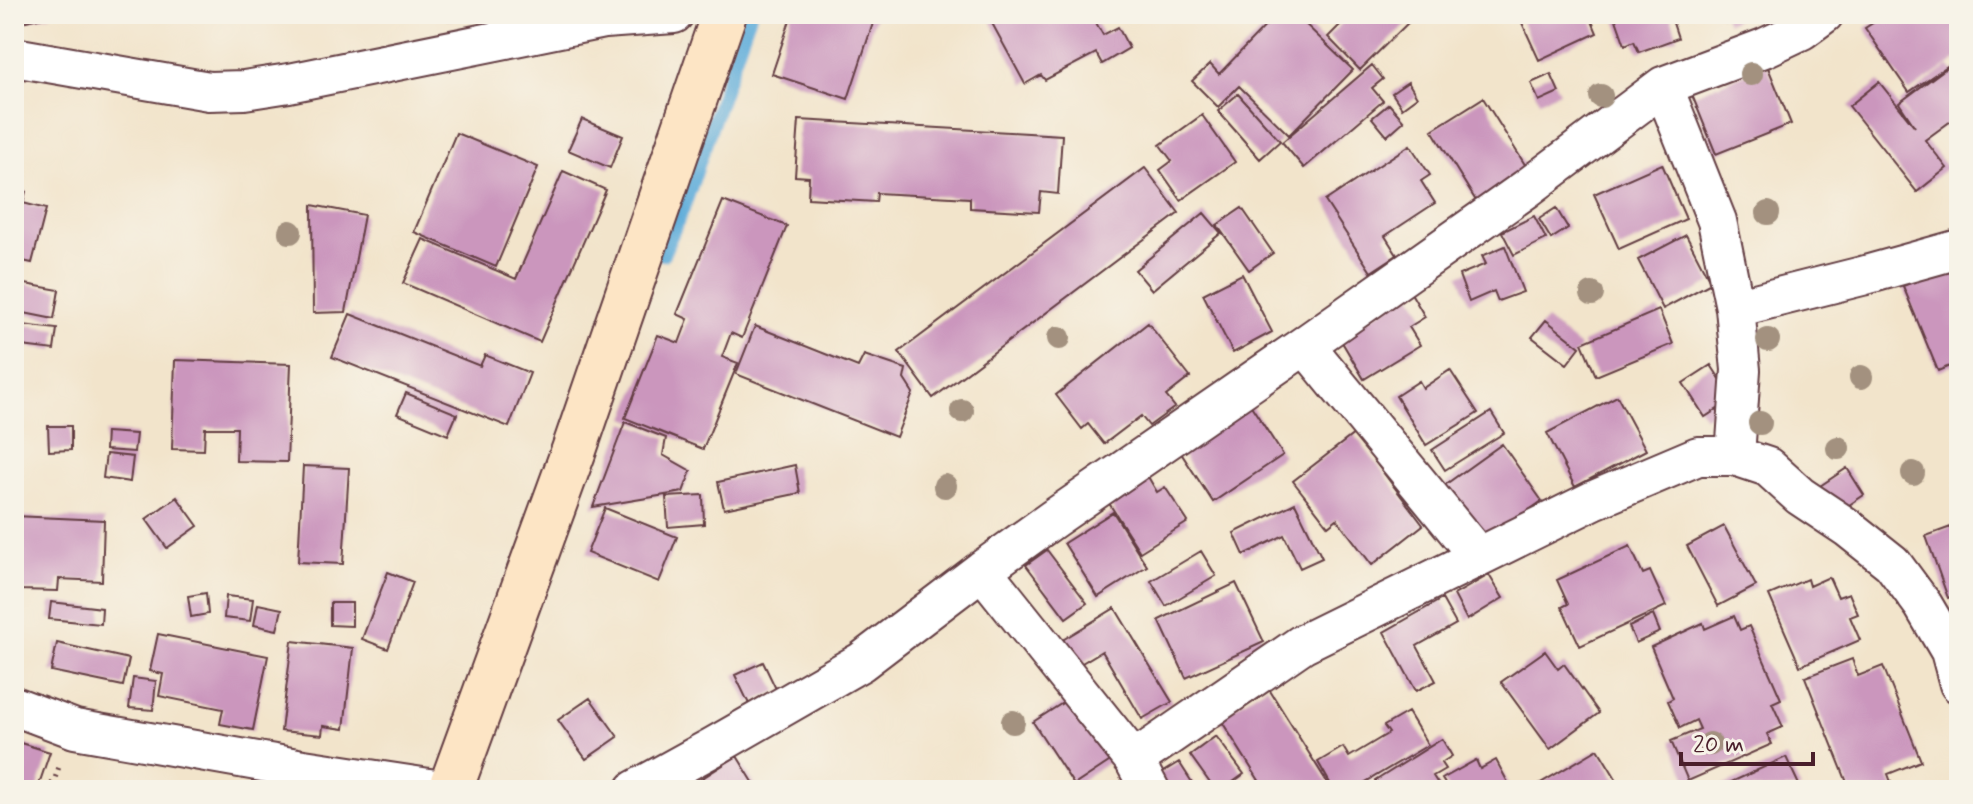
<svg xmlns="http://www.w3.org/2000/svg" width="1973" height="804" font-family="Mynerve,sans-serif">
<style>
.lines{fill:none;stroke-linecap:round;stroke-linejoin:round}
.stream{stroke:#61adda;stroke-width:14}
.building{fill:#cb96bd}
.street-casing{stroke:#633d43;stroke-width:42}
.secondary-casing{stroke:#633d43;stroke-width:48}
.path{stroke:#633d43;stroke-width:5;stroke-dasharray:2 6;stroke-linecap:butt}
.street{stroke:#fff;stroke-width:38}
.secondary{stroke:#fde5c5;stroke-width:44}
.tree{fill:#a3917f}
</style>
<rect width="100%" height="100%" fill="#f7f3e8"/>
<filter id="ink" filterUnits="userSpaceOnUse"><feTurbulence type="fractalNoise" baseFrequency=".0125" numOctaves="2"/><feDisplacementMap in="SourceGraphic" scale="16" xChannelSelector="R" yChannelSelector="G"/><feConvolveMatrix kernelMatrix="1 2 1 2 8 2 1 2 1" color-interpolation-filters="sRGB"/></filter>
<filter id="wash" filterUnits="userSpaceOnUse"><feTurbulence type="fractalNoise" baseFrequency=".006" numOctaves="4" result="noise"/><feDisplacementMap in="SourceGraphic" scale="32" xChannelSelector="R" yChannelSelector="G"/><feGaussianBlur stdDeviation="1.8" result="paint"/><feColorMatrix in="noise" values="0 0 0 0 0 0 0 0 0 0 0 0 0 0 0 0 0 1.4 0 .05"/><feComposite in="paint" operator="in"/></filter>
<g filter="url(#wash)">
<rect width="100%" height="100%" fill="#f2e4cb"/>
<g class="lines">
<!-- stream -->
<path class="stream" d="M663,254L684,206L750,14"/>
</g>
<g id="blocks">
<!-- building -->
<path class="building" d="M14,14H51V15L14,24Z
M447,14H466V15L449,20Z
M792,14H876L848,99L772,74Z
M987,14H1024L1028,21L1040,14H1091L1103,35L1118,27L1129,48L1102,64L1096,53L1045,80L1041,75L1025,84Z
M1277,14H1295L1353,70L1289,135L1239,86L1218,107L1192,81L1210,64L1219,74Z
M1351,14H1417L1360,70L1328,37Z
M1518,14H1589L1597,33L1539,60Z
M1614,14H1670L1678,38L1639,52L1634,41L1625,45Z
M1723,14H1749L1727,23Z
M1751,14H1770L1754,21Z
M1887,14H1959V58L1909,92L1865,28Z
M1372,65L1383,79L1372,88L1383,101L1304,168L1282,142Z
M1767,65L1791,124L1716,154L1692,95Z
M1949,66L1959,79V115L1925,140L1947,168L1917,192L1849,106L1879,82L1915,127L1899,103Z
M1551,74L1559,92L1539,101L1531,83Z
M1408,82L1417,97L1402,108L1392,93Z
M1238,94L1280,141L1260,159L1218,111Z
M1483,98L1529,171L1478,204L1432,130Z
M1389,104L1404,121L1387,136L1372,118Z
M1202,115L1235,162L1181,200L1160,170L1172,161L1160,145Z
M582,119L623,136L610,168L568,150Z
M799,120L1062,135L1058,194L1041,192L1039,212L970,208V198L877,193L876,202L808,198L809,177L795,176Z
M456,133L538,167L496,267L414,232Z
M1410,145L1430,175L1421,181L1435,203L1385,236L1397,255L1371,272L1325,201Z
M1662,164L1686,219L1619,249L1594,194Z
M1145,168L1179,213L933,398L899,352Z
M563,171L606,190L540,342L403,283L423,239L516,279Z
M14,188L26,191L23,203L46,209L32,263L14,259Z
M723,201L787,226L742,338L731,333L722,357L738,363L703,449L625,418L658,335L679,343L688,319L677,314Z
M312,205L364,215L346,312L313,313Z
M1242,208L1273,253L1249,270L1217,225Z
M1556,208L1568,228L1551,239L1539,219Z
M1204,213L1221,233L1152,290L1135,270Z
M1534,216L1546,239L1514,255L1502,232Z
M1686,235L1711,283L1663,309L1638,260Z
M1505,246L1523,292L1498,301L1494,291L1469,302L1459,275L1486,264L1482,256Z
M1959,263V362L1938,371L1903,286Z
M1242,274L1272,332L1233,353L1203,294Z
M14,282L59,290L54,319L14,311Z
M1411,293L1425,317L1409,327L1420,345L1364,379L1339,337Z
M1659,310L1673,344L1596,376L1582,343Z
M350,314L480,366L485,355L530,373L509,427L332,357Z
M1546,320L1580,347L1567,364L1532,337Z
M1148,323L1190,377L1166,396L1175,407L1149,426L1141,416L1104,444L1088,424L1082,429L1056,395Z
M14,324L57,329L54,350L14,345Z
M755,326L858,367L864,355L906,369L904,379L913,393L896,437L736,374Z
M175,360L291,364L287,462L236,461L237,428H205L204,450L172,449Z
M1711,365L1733,399L1705,417L1683,383Z
M1450,370L1478,413L1426,445L1396,396L1419,381L1423,388Z
M406,393L457,414L448,435L397,414Z
M1617,396L1646,450L1575,487L1547,433Z
M1248,401L1283,455L1213,502L1177,447Z
M1491,412L1504,433L1445,470L1432,450Z
M625,422L666,438L663,455L691,471L683,492L593,507Z
M48,426H71V450L49,451Z
M106,432L136,434L134,452L105,450Z
M1354,434L1423,525L1372,565L1337,519L1328,526L1293,481Z
M1502,444L1542,501L1482,543L1442,487Z
M106,454L133,457L130,482L103,478Z
M795,465L800,493L724,509L718,482Z
M303,466L349,468L343,564L298,562Z
M1847,468L1864,495L1837,513L1820,486Z
M1147,475L1157,492L1165,487L1188,522L1140,552L1107,500Z
M703,495L704,524L668,527L666,497Z
M177,497L198,526L167,548L146,519Z
M1295,503L1322,558L1300,568L1284,535L1244,555L1234,533Z
M605,508L677,537L659,582L587,553Z
M1113,512L1147,566L1098,597L1064,543Z
M14,516L104,520L102,581L59,579L58,591L19,590V578H14Z
M1959,524V594L1948,598L1926,536Z
M1724,526L1756,586L1718,606L1687,546Z
M1630,546L1643,574L1650,571L1666,606L1580,646L1562,607L1568,604L1557,580Z
M1047,550L1087,603L1066,618L1026,565Z
M1201,551L1216,576L1166,606L1151,581Z
M388,572L413,582L388,649L362,639Z
M1489,575L1503,598L1467,620L1454,595Z
M1829,577L1838,597L1849,593L1858,614L1850,617L1860,640L1800,666L1769,595L1807,579L1809,586Z
M1236,583L1264,642L1186,678L1159,620Z
M206,593L208,614L191,617L188,596Z
M226,596L253,599L250,621L224,618Z
M1442,599L1456,624L1417,646L1436,681L1416,691L1384,632Z
M51,602L102,608L101,624L49,619Z
M330,603H352V626L330,625Z
M258,604L282,609L277,630L254,625Z
M1115,608L1172,702L1142,719L1102,651L1072,669L1056,644Z
M1653,615L1660,632L1636,643L1629,627Z
M1734,616L1740,630L1749,626L1781,699L1772,703L1783,727L1767,734L1772,744L1688,781L1671,741L1700,729L1696,720L1680,728L1668,701L1673,698L1651,647L1703,623L1705,629Z
M158,634L268,656L253,730L220,724L223,709L159,696L163,674L150,671Z
M292,641L353,648L344,729L323,726L322,735L281,731Z
M57,643L129,659L123,686L51,671Z
M1545,651L1558,669L1564,664L1599,713L1550,749L1501,682Z
M1852,659L1858,676L1883,666L1921,761L1888,774L1894,790H1850L1805,677Z
M763,662L777,691L749,704L735,675Z
M133,678L156,681L153,710L129,708Z
M1267,686L1332,790H1265L1219,717Z
M1075,695L1115,758L1074,785L1033,722Z
M590,698L618,737L586,759L558,720Z
M1408,712L1428,745L1352,790H1334L1318,762L1343,747L1349,757L1389,733L1384,726Z
M1216,736L1244,774L1222,790H1215L1190,755Z
M1442,739L1452,756L1441,763L1445,769L1433,776L1442,790H1381L1375,781Z
M14,741L50,752L37,790H26L14,786Z
M1598,749L1623,790H1529Z
M737,756L758,790H684Z
M1786,757L1801,789L1714,790Z
M1476,760L1480,769L1496,760L1512,790H1449L1442,779Z
M1179,762L1197,790H1156L1150,780Z
M88,782L111,789V790H85Z"/>
</g>
</g>
<g filter="url(#ink)">
<use href="#blocks" fill-opacity="0" stroke="#633d43" stroke-width="2"/>
<g class="lines">
<!-- street casing -->
<g class="street-casing">
<path id="street" d="M14,57L209,91L244,90L289,83L604,19L674,14
M1663,86L1717,221L1735,308L1741,370L1735,456
M1735,308L1862,276L1959,249
M1305,345L1478,556
M982,570L1134,760L1150,790
M14,706L75,729L297,768L442,790
M1134,760L1302,644L1594,500L1698,456H1735L1768,467L1800,496L1848,528L1892,563L1923,605L1950,651L1959,684
M635,790L713,747L861,662L982,570L1053,519L1305,345L1526,189L1663,86L1764,48L1802,30L1824,14"/>
</g>
<!-- secondary casing -->
<g class="secondary-casing">
<path id="secondary" d="M450,790L574,450L724,14"/>
</g>
<!-- path -->
<path class="path" d="M46,790L54,781L59,767"/>
<!-- street -->
<use href="#street" class="street"/>
<!-- secondary -->
<use href="#secondary" class="secondary"/>
</g>
<!-- trees -->
<g class="tree">
<circle cx="1751" cy="74" r="12"/>
<circle cx="1601" cy="96" r="12"/>
<circle cx="1768" cy="213" r="12"/>
<circle cx="290" cy="232" r="12"/>
<circle cx="1592" cy="294" r="12"/>
<circle cx="1059" cy="338" r="12"/>
<circle cx="1768" cy="340" r="12"/>
<circle cx="1861" cy="377" r="12"/>
<circle cx="962" cy="411" r="12"/>
<circle cx="1760" cy="423" r="12"/>
<circle cx="1838" cy="448" r="12"/>
<circle cx="1913" cy="473" r="12"/>
<circle cx="945" cy="486" r="12"/>
<circle cx="1013" cy="722" r="12"/>
<circle cx="1710" cy="744" r="12"/>
</g>
</g>
<!-- margin -->
<rect width="1973" height="804" fill="none" stroke="#f7f3e8" stroke-width="48"/>
<!-- scale -->
<path d="M1681 752v12h132v-12" fill="none" stroke="#4a1f2b" stroke-width="4"/>
<text x="1693" y="752" font-size="24" fill="#4a1f2b" stroke="#f7f3e8" stroke-width="6" paint-order="stroke">20 m</text>
</svg>
